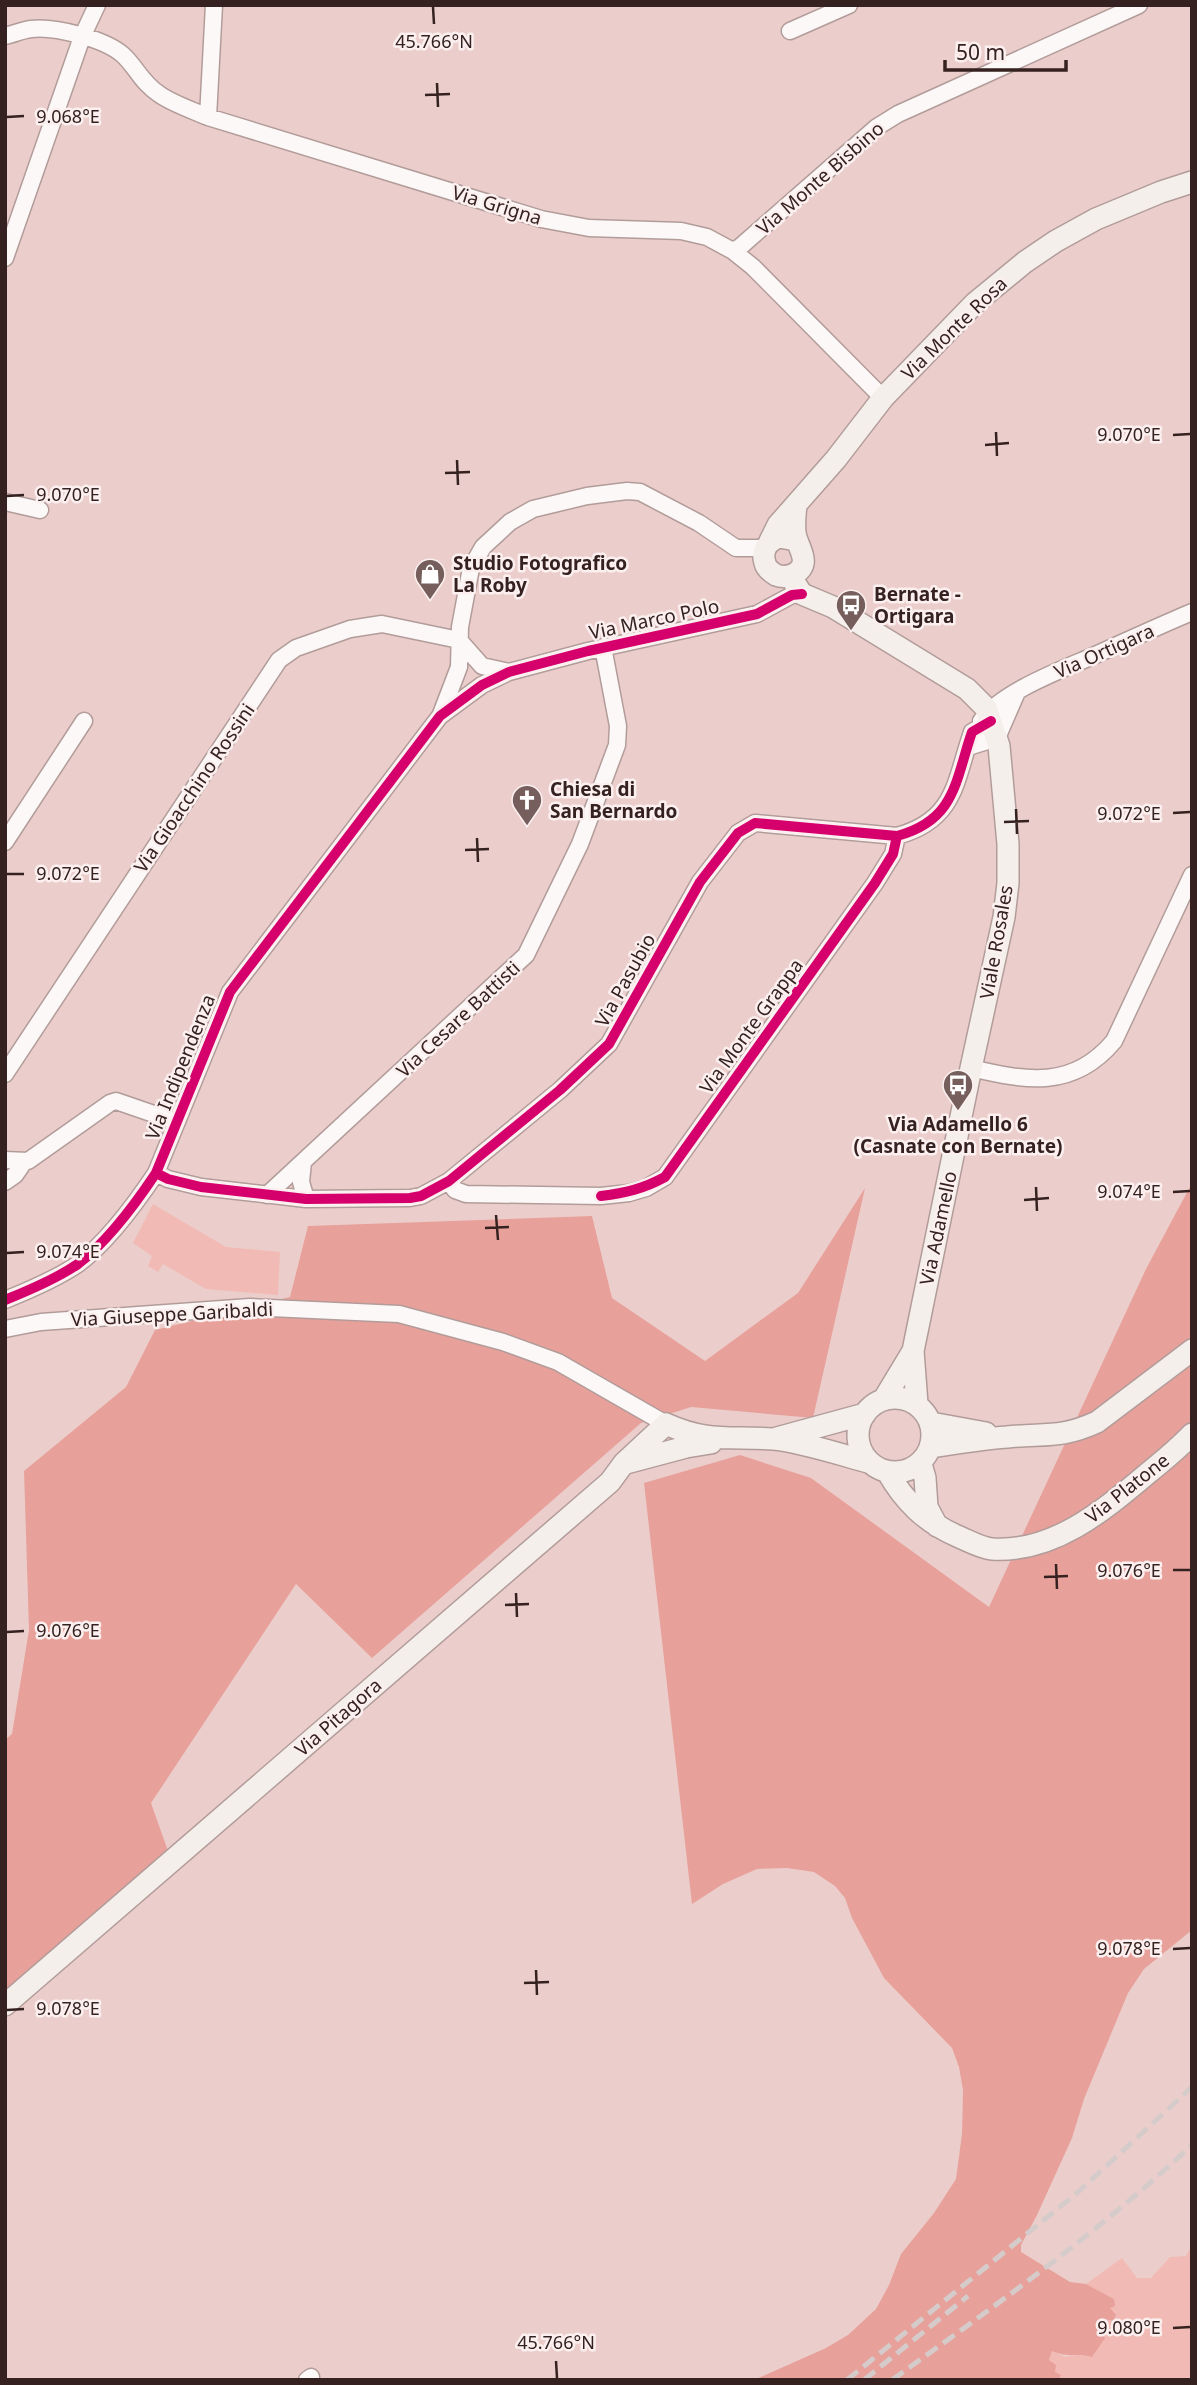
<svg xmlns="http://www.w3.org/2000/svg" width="1197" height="2385" font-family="'Noto Sans',sans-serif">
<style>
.green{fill:#f2bab4}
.forest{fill:#e8a09a}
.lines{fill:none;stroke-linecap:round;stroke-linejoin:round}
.street-casing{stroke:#b29c9a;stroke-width:19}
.secondary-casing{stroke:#b29c9a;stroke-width:24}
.street{stroke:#fcf8f7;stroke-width:16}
.secondary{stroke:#f4efeb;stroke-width:21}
.rail{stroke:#d4cbca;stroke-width:5;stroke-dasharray:14 7;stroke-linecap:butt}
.cycleway-casing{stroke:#fbf0ef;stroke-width:15}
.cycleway{stroke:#d6006c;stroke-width:10}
.ticks{fill:none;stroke:#352220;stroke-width:2.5}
.labels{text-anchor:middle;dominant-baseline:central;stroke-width:5;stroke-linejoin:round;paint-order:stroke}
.street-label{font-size:19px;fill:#352220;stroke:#fbf0ef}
.poi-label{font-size:19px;font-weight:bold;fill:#352220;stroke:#fbf0ef;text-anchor:start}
.ticks-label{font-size:18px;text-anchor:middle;fill:#352220;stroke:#fbf0ef;stroke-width:5;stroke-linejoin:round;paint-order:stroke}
</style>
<rect width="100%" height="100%" fill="#ebcecb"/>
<!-- green -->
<path class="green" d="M153,1204L226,1247L280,1252L278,1295L206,1289L163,1264L158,1272L148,1266L152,1256L133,1243Z
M1189,2250H1192V2380H1059L1061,2376L1055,2372L1049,2360L1052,2351L1065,2357L1083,2354L1099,2332L1102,2318L1112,2321L1110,2308L1114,2299L1086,2284L1122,2258L1137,2278H1151L1170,2257L1186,2256Z"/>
<!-- forest -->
<path class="forest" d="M1192,1183V1930L1144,1969L1128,1993L1084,2099L1072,2138L1037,2215L1021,2245V2252L1070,2282L1086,2284L1114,2299L1115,2306L1110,2308L1116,2315L1113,2321L1101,2318L1099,2332L1105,2338L1092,2357C1075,2352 1071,2359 1052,2351L1049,2360L1056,2365L1055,2372L1061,2375L1059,2380H754L826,2348L848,2335L876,2309L889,2285L901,2254L934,2213L956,2179L962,2134L963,2090L959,2067L952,2048L884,1978L852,1918L845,1898L835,1886L814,1872L787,1868L757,1869L723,1884L692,1904L644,1483L740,1455L811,1478L989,1607L1146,1269Z
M865,1188L813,1418L691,1407L641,1423L372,1658L296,1584L151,1803L168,1851L5,1990V1740L12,1734L29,1630L24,1471L126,1387L155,1330L290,1297L308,1226L592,1216L612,1298L705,1361L798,1293Z"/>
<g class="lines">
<!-- street casing -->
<g class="street-casing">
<path id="street" d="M790,31L849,5
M5,36C14,34 22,30 31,29C55,26 105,39 123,55C137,68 141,82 159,94C173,104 192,110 208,117L541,219L589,228L681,231L707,237L733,251L753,267L883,398
M208,117L214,5
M733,251L740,247L877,127L898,114L1139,5
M5,258L82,37L97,5
M5,502L40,510
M459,640L482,666L509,672
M441,714L459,667L460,627L471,568L483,547L510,522L533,509L587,496L627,491L640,492L699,523L736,548H765
M981,721C1001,692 1061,670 1093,656C1126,641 1159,626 1192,612
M968,747L997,738L1017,692
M5,842L84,721
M971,1068C1026,1081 1073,1090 1114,1041L1192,875
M5,1074L279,660L296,648L350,629L369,626L382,624L459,640
M5,1160L28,1161L110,1103L116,1101L177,1122
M303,1162L301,1182L306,1199
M156,1173L168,1179L201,1187L306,1199L410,1198L421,1196L449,1181L560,1090L609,1044L700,882L738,833L755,823L897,836C956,820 955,781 972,732L991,721
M449,1181L455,1190L466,1194L601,1196L629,1193L646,1188L665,1177L875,883L893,854L897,836
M5,1182L15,1175L24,1162
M267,1195L526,955L580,844L617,745L618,726L603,647
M5,1300C30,1290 56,1279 78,1264C107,1242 136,1203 156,1173L230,992L440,716L482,685L509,672L588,651L757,614L792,595L802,594
M5,1329L41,1322L250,1307L399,1314L503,1342L558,1362L666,1424
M307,2380L311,2377"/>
</g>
<!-- secondary casing -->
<g class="secondary-casing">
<path id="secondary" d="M796,540L779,537C768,541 761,551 765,563C766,568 771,572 776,575C781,577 786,577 792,575C815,564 796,547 795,532C794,523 795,514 796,505
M770,541L778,525L836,459L883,398L975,303L1025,262L1056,241L1096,219L1161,192L1192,182
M790,576L802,594L833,607L967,689L986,708L999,746L1008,844V883L1004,917L971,1068L913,1351L917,1404
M858 1435a37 37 0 1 1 74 0a37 37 0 1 1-74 0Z
M884,1399L913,1351
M931,1423L986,1433
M777,1438L865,1414
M931,1447C956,1443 981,1439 1007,1437C1044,1433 1060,1439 1097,1422L1192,1350
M626,1463L686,1447L711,1443
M921,1464L925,1478L927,1507L937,1526
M887,1471C904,1501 925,1522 957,1536C967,1540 980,1548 992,1549C1053,1553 1103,1511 1147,1474C1163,1461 1178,1449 1192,1434
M5,2005L610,1482L624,1463L666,1424C708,1443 730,1436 773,1439C799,1441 842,1455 868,1462"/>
</g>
<!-- street -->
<use href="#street" class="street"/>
<!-- secondary -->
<use href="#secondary" class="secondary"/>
<!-- rail -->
<path class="rail" d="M847,2380L1077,2193L1192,2087
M864,2380L968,2296
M892,2380C995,2306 1099,2232 1192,2145"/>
<!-- cycleway casing -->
<g class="cycleway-casing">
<path id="cycleway" d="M156,1173L168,1179L201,1187L306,1199L410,1198L421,1196L449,1181L560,1090L609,1044L700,882L738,833L755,823L897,836C956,820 955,781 972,732L991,721
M601,1196C625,1193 643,1189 665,1177L875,883L893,854L897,836
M5,1300C30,1290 56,1279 78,1264C107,1242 136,1203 156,1173L230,992L440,716L482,685L509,672L588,651L757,614L792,595L802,594"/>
</g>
<!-- cycleway -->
<use href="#cycleway" class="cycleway"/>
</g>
<!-- ticks -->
<path class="ticks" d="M433,7L434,24M437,83L438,107M425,95L450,94M7,117L24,116M996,432L997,456M1173,435L1190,434M985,445L1009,443M457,460L458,485M445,473L470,472M7,496L24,495M1016,809L1017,834M1173,813L1190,812M1004,822L1029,821M477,838L478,862M465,850L489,849M7,874H24M1036,1187L1037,1211M1173,1192L1190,1191M1024,1200L1049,1198M496,1215L498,1240M485,1228L509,1227M7,1253L24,1252M1056,1564L1057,1589M1173,1570H1190M1044,1577L1068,1576M516,1593L517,1617M505,1605L529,1604M7,1632L24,1631M1173,1949L1190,1948M536,1970L537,1995M524,1983L549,1982M7,2010L24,2009M1173,2328L1190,2327M556,2361L557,2378"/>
<!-- icons -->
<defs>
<g id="shop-pin" transform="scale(1.575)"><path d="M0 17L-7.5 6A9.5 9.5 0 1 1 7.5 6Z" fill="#755e5c" stroke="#fbf0ef"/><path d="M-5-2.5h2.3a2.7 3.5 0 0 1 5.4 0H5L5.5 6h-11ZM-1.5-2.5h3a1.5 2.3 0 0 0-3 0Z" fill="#fff"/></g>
<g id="bus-pin" transform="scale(1.575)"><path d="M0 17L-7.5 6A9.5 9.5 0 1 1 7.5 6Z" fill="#755e5c" stroke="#fbf0ef"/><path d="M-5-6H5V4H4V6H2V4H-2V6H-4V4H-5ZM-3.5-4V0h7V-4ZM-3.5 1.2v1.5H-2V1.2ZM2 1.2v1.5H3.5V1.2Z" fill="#fff"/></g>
<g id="church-pin" transform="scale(1.575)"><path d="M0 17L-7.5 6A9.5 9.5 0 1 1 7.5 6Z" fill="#755e5c" stroke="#fbf0ef"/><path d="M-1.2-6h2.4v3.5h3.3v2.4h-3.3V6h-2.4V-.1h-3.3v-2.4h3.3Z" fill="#fff"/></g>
</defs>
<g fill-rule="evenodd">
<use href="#shop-pin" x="430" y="574"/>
<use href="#bus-pin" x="851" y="605"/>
<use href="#church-pin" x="527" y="800"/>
<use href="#bus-pin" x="958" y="1085"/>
</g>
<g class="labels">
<!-- street labels -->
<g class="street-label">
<text transform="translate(820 178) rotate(-41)">Via Monte Bisbino</text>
<text transform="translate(497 205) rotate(17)">Via Grigna</text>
<text transform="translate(954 328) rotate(-44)">Via Monte Rosa</text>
<text transform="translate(654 619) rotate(-12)">Via Marco Polo</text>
<text transform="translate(1104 651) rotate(-24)">Via Ortigara</text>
<text transform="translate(194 788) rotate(-56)">Via Gioacchino Rossini</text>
<text transform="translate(996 942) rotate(-80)">Viale Rosales</text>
<text transform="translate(625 980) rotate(-61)">Via Pasubio</text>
<text transform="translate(458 1019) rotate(-43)">Via Cesare Battisti</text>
<text transform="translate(751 1026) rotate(-54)">Via Monte Grappa</text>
<text transform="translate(180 1067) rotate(-68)">Via Indipendenza</text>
<text transform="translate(938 1228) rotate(-78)">Via Adamello</text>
<text transform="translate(172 1314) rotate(-3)">Via Giuseppe Garibaldi</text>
<text transform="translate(1127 1488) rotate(-38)">Via Platone</text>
<text transform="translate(338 1717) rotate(-41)">Via Pitagora</text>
</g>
<!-- poi labels -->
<g class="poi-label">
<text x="453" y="563">Studio Fotografico<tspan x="453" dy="22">La Roby</tspan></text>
<text x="874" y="594">Bernate -<tspan x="874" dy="22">Ortigara</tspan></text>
<text x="550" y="789">Chiesa di<tspan x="550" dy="22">San Bernardo</tspan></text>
<text x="958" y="1124" text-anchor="middle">Via Adamello 6<tspan x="958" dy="22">(Casnate con Bernate)</tspan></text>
</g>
</g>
<g class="ticks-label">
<text x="434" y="48">45.766°N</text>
<text x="68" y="123">9.068°E</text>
<text x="1129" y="441">9.070°E</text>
<text x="68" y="501">9.070°E</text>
<text x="1129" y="820">9.072°E</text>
<text x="68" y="880">9.072°E</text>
<text x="1129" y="1198">9.074°E</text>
<text x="68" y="1258">9.074°E</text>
<text x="1129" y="1577">9.076°E</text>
<text x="68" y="1637">9.076°E</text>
<text x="1129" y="1955">9.078°E</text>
<text x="68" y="2015">9.078°E</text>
<text x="1129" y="2334">9.080°E</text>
<text x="556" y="2349">45.766°N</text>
</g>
<!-- border -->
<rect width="1197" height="2385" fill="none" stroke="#352220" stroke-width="14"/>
<!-- scale -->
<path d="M945 60v10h121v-10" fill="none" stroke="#352220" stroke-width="3.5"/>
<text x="956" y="60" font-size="21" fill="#352220" stroke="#fbf0ef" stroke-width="5" paint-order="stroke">50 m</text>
</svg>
